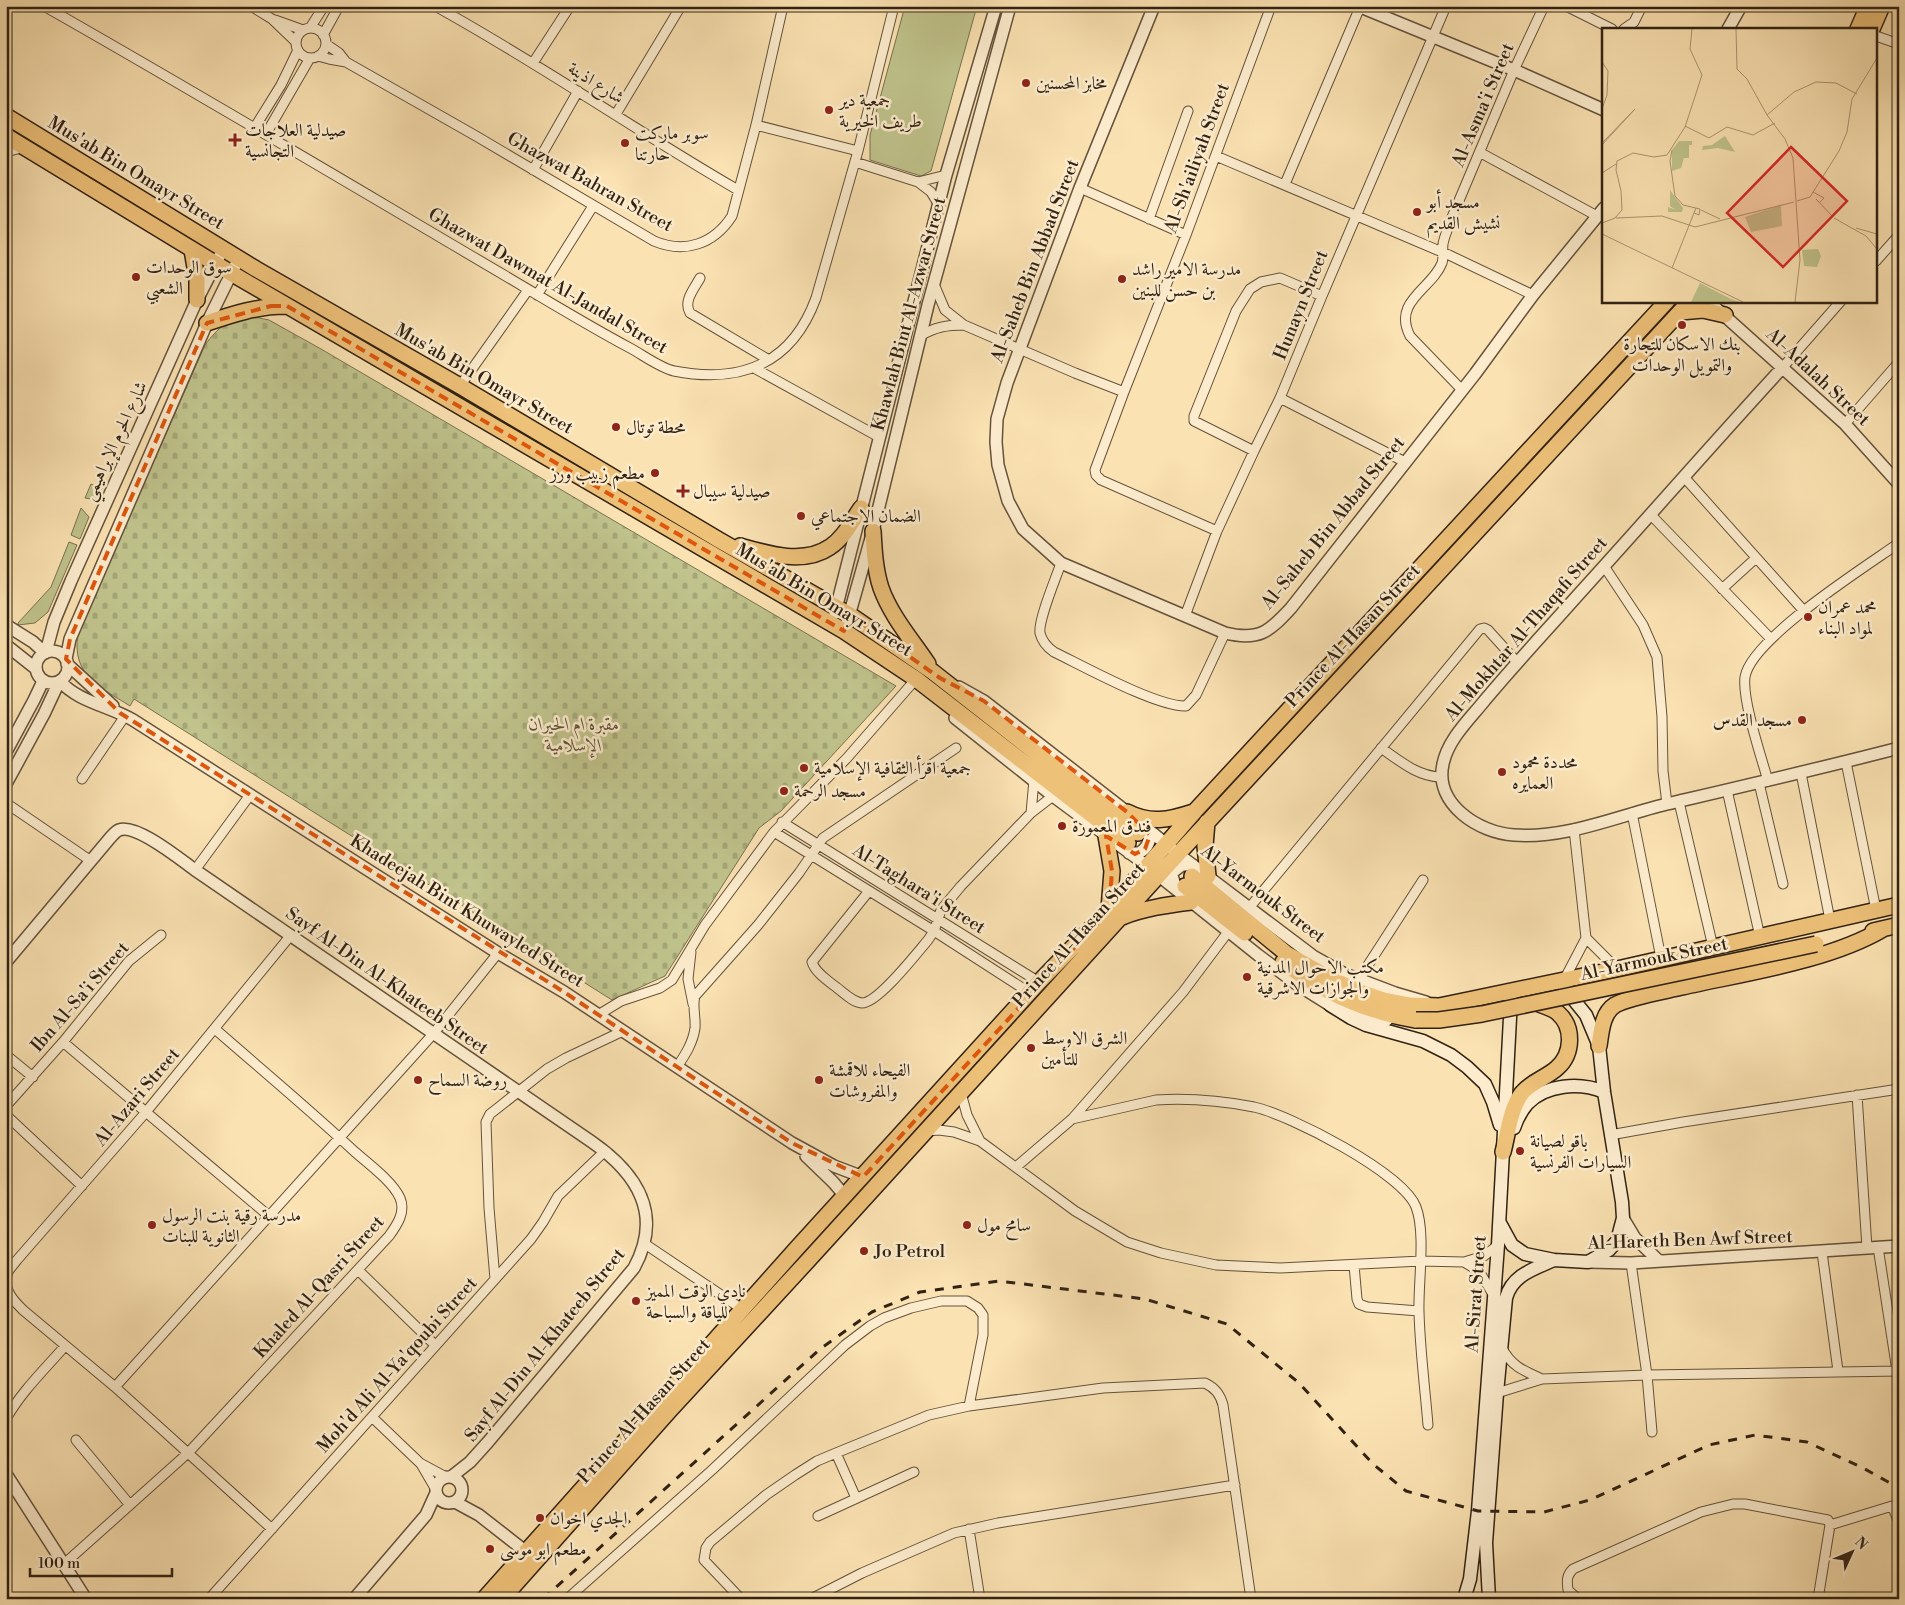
<svg xmlns="http://www.w3.org/2000/svg" width="1905" height="1605" font-family="'Libre Bodoni',Amiri,serif">
<style>
.green{fill:#c0c38c;stroke:#787250}
.cemetery{fill:url(#cemetery-stones);stroke:#787250}
.lines{fill:none;stroke-linecap:round;stroke-linejoin:round}
.minor-casing{stroke:#64523c;stroke-width:11}
.tertiary-casing{stroke:#64523c;stroke-width:14}
.secondary-casing{stroke:#312214;stroke-width:15}
.trunk-casing{stroke:#312214;stroke-width:18}
.minor{stroke:#fceccd;stroke-width:9}
.tertiary{stroke:#fceccd;stroke-width:11}
.secondary{stroke:#fceccd;stroke-width:12}
.trunk{stroke:#eec179;stroke-width:15}
.rail{stroke:#312214;stroke-width:3;stroke-dasharray:9 9;stroke-linecap:butt}
.trunk-bridge-casing{stroke:#312214;stroke-width:18;stroke-linecap:butt}
.trunk-bridge{stroke:#eec179;stroke-width:15}
.marked{fill:none;stroke:#df560c;stroke-width:4;stroke-dasharray:10 6;stroke-linejoin:round}
.poi-dot{fill:#8f2418;stroke:#fceccd;stroke-width:2}
.labels{text-anchor:middle;dominant-baseline:central;stroke-width:5;stroke-linejoin:round;paint-order:stroke}
.street-label{font-size:18px;fill:#312214;stroke:#fceccd}
.poi-label{font-size:18px;fill:#312214;stroke:#fceccd;text-anchor:start}
.park-label{font-size:18px;font-style:italic;fill:#5c5238;stroke:#fceccd}
.inset-road{fill:none;stroke:#aa9573;stroke-width:1}
.view{fill:#d62828;fill-opacity:0.15;stroke:#d62828;stroke-width:2.5}
.inset-edge{fill:none;stroke:#312214;stroke-width:2.5}
</style>
<defs>
<pattern id="cemetery-stones" width="16" height="16" patternUnits="userSpaceOnUse" patternTransform="scale(1.25)"><rect width="16" height="16" fill="#c0c38c"/><path d="M2 7V4a2 2 0 0 1 4 0v3zM10 15v-3a2 2 0 0 1 4 0v3z" fill="#a5a778"/></pattern>
</defs>
<rect width="100%" height="100%" fill="#fbe2b2"/>
<filter id="stains"><feTurbulence type="fractalNoise" baseFrequency=".004" numOctaves="4"/><feColorMatrix values="0 0 0 0 .2 0 0 0 0 .09 0 0 0 0 .02 0 0 0 .5 -.17"/></filter>
<radialGradient id="worn" r=".72"><stop offset=".6" stop-color="#630" stop-opacity="0"/><stop offset="1" stop-color="#630" stop-opacity=".3"/></radialGradient>
<!-- green -->
<path class="green" d="M905,6H977L931,171L921,176L870,160V135Z
M91,484L102,488L97,500L85,498Z
M81,508L89,517L80,539L71,535Z
M69,542L77,545L48,612L35,623L18,625V623L51,587Z"/>
<!-- cemetery -->
<path class="cemetery" d="M250,316L269,320L321,349L896,686L781,811L759,828L665,976L612,1000L134,699L130,706C100,687 71,675 78,634L205,345C219,326 227,321 250,316Z"/>
<g class="lines">
<!-- minor casing -->
<g class="minor-casing">
<path id="minor" d="M44,6C199,94 351,185 504,275C546,300 587,325 630,348C643,355 660,368 674,371C741,384 792,364 816,298L858,151L894,6
M251,6L272,19L296,42
M435,6C539,63 636,131 738,190
M1566,6L1612,29
M275,20L303,30
M310,28L324,6
M296 43a15 15 0 1 1 30 0a15 15 0 1 1-30 0Z
M1624,29L1634,22L1642,6
M323,35L339,6
M1876,36L1899,44
M326,44L339,53L346,62L476,136L654,241C685,254 714,244 732,216L756,125L783,6
M318,56L329,59L346,62
M533,63L570,6
M616,114L681,6
M756,125L858,151
M255,127L281,85L298,50
M266,134L310,58
M6,152L25,147
M1481,153L1597,216
M1216,156L1449,255L1533,295
M855,162L918,182L931,192L939,205
M533,170L578,91
M918,182L946,175
M1285,184L1360,7
M1080,188L1186,235
M1149,219L1188,111
M1876,261L1899,235
M700,278C694,289 683,301 690,313L769,360
M934,284L945,310L964,325L1075,373L1124,392
M537,295L593,206
M920,336C935,327 947,325 964,325
M1783,367L1841,301
M754,368L879,437
M460,386L528,290
M1462,390L1410,336C1392,301 1432,289 1442,263C1444,257 1442,250 1443,244C1444,237 1448,229 1450,222L1514,70L1544,6
M1280,398L1405,462
M1845,424L1899,362
M1254,451L1194,421V416L1236,311L1250,289L1261,282L1280,278L1322,296
M1684,477L1804,611
M1651,515L1771,639
M1217,531L1101,480L1096,475L1095,470L1124,392L1186,235L1271,6
M1061,563C1056,578 1038,620 1040,633C1042,642 1047,647 1054,652C1083,666 1157,707 1186,706L1196,695L1225,633
M1604,566L1643,625L1657,657L1662,717L1663,771L1667,804
M1722,589L1756,558
M1185,616L1217,531L1254,451L1280,398L1322,296L1446,6
M1381,748C1400,761 1417,776 1440,777
M1846,762L1876,910
M1801,773L1830,920
M82,779L125,716
M1768,781C1761,756 1742,700 1745,677C1751,639 1865,567 1899,543
M1759,783L1783,884
M1727,790L1760,937
M1679,802L1713,947
M6,803L91,861
M1031,813L1034,780
M1632,813L1661,958
M782,822L1039,982
M774,832L934,931L1030,993
M195,870L250,795
M869,891L812,962C815,972 827,980 836,987C843,992 852,1002 862,1003C878,1003 917,953 928,940L934,931L941,910L961,886L1031,813L1053,796
M1249,908L1480,629L1484,628L1488,630L1517,662
M1586,938L1617,969
M691,952L688,979L693,1004
M1359,979L1423,880
M1564,980L1586,938L1574,829
M598,1015L621,1001L660,988L672,980L705,925L774,832L847,758L916,679
M63,1042L269,1216
M6,1055L33,1077
M677,1067C685,1055 693,1043 695,1028C696,1017 692,1006 695,996L758,925L799,873L823,838L956,748
M961,1093L967,1115L980,1141
M1857,1095L1867,1248
M6,1106L63,1042L129,961L161,935
M6,1115L82,1186
M1072,1119L1156,1100C1188,1098 1223,1101 1254,1107C1290,1115 1403,1173 1416,1207C1426,1233 1418,1283 1419,1312C1420,1350 1425,1388 1428,1425
M926,1131L939,1130L954,1132L980,1141L1075,1211L1127,1242L1161,1253L1216,1265L1280,1268L1421,1261L1464,1262L1484,1256L1498,1245
M1610,1135L1683,1122L1899,1089
M1016,1167L1072,1119L1183,992L1228,932
M645,1244L742,1309
M1878,1247L1897,1371
M1822,1252L1838,1371
M1464,1262L1479,1271L1494,1296
M1631,1263L1647,1375L1652,1432
M1354,1265L1357,1299L1359,1304L1367,1307L1419,1311
M358,1270L435,1345
M6,1277L9,1270L17,1260L146,1112L291,935
M495,1279L489,1208L486,1122L490,1114L499,1107L547,1069L566,1058L623,1031
M6,1282C7,1294 15,1302 23,1310L115,1387L272,1529
M1502,1348C1511,1366 1524,1371 1542,1379
M115,1387L434,1033L498,953
M1497,1393L1542,1379L1647,1375L1899,1371
M372,1417L420,1463L446,1477
M6,1419C21,1392 45,1369 65,1346
M76,1440L130,1505
M836,1453L856,1498
M421,1464L435,1488
M818,1516L914,1472
M1830,1525L1892,1506L1899,1522
M969,1529L980,1599
M64,1564L188,1453L389,1236C397,1225 406,1212 400,1198C393,1182 369,1164 355,1152C310,1110 262,1070 215,1029
M209,1599L531,1239L543,1222L558,1196L605,1151
M567,1599L712,1470L845,1345L870,1326L884,1318L911,1308L941,1301H967L978,1308L983,1315V1335L969,1406
M741,1599L704,1560L706,1548L710,1542L766,1495L795,1475L817,1461L836,1453L929,1415L969,1406L1103,1388L1205,1383C1215,1388 1220,1394 1223,1405L1251,1599
M811,1599L862,1573L954,1533L998,1523L1235,1485
M1578,1599L1568,1590C1567,1581 1566,1576 1573,1569L1701,1512L1733,1504H1745L1828,1520L1830,1525L1818,1599"/>
</g>
<!-- tertiary casing -->
<g class="tertiary-casing">
<path id="tertiary" d="M1154,6L1080,188L1007,383L997,419L996,442L998,465L1008,501L1023,529L1061,563L1225,633C1259,641 1269,632 1291,608L1475,374L1533,295L1604,208
M1358,6L1514,70L1604,110
M1728,29L1741,6
M1708,301L1845,424L1899,484
M1783,367C1714,442 1647,519 1578,595C1547,630 1515,664 1485,700C1470,719 1448,739 1443,764C1434,804 1479,833 1514,835C1566,839 1617,816 1667,804C1744,786 1822,768 1899,748
M835,613L946,175L996,6
M847,623L873,531L928,305L1010,6
M6,625L33,642L45,653
M6,645L35,668
M36 667a16 16 0 1 1 32 0a16 16 0 1 1-32 0Z
M46,652L54,622L71,581L197,300L219,257
M66,659L70,639L207,323L235,266
M67,664L113,706
M60,681C78,702 110,706 133,720L498,953L564,992L792,1143L834,1166L863,1177
M959,687L984,701L1127,812L1178,854L1313,956L1345,974L1395,993L1426,1002
M955,718L1053,796L1138,859L1258,955L1298,985L1330,1005L1357,1014L1387,1020
M6,752L34,700L43,681
M6,784L44,714L59,682
M1129,853H1139C1148,848 1151,840 1149,830
M1176,888L1172,876L1173,872L1182,865H1193
M6,962L110,838C112,836 116,831 119,830C136,823 181,860 195,870L592,1142C638,1174 663,1215 634,1268L488,1442L470,1462L451,1477
M806,1156L833,1182L845,1196
M1623,1218L1635,1238L1659,1261
M1588,1262L1631,1263L1899,1246
M6,1474L86,1599
M436 1490a13 13 0 1 1 26 0a13 13 0 1 1-26 0Z
M455,1502L479,1515L525,1551
M354,1599L426,1515L436,1493"/>
</g>
<!-- secondary casing -->
<g class="secondary-casing">
<path id="secondary" d="M1330,1005L1351,1018L1366,1025L1423,1041L1451,1055L1467,1067L1485,1084L1493,1102L1500,1125
M1514,1128C1517,1119 1521,1111 1527,1104C1546,1084 1580,1082 1604,1092
M1500,1223L1512,1245L1525,1254L1554,1260L1588,1262L1609,1250L1617,1241L1623,1218L1622,1202L1604,1092L1599,1046L1586,1015L1565,989
M1464,1599L1470,1579L1478,1511L1498,1245L1511,999
M1489,1599L1486,1543L1497,1393L1506,1298C1512,1275 1534,1269 1554,1260"/>
</g>
<!-- trunk casing -->
<g class="trunk-casing">
<path id="trunk" d="M1858,29L1868,6
M1872,29L1882,6
M6,116L256,269L460,386L719,540L850,615L933,672L1138,833
M6,136L231,273L844,631L916,679L1128,843
M192,250L197,279V300
M1680,312L1703,310L1725,315
M207,323C233,314 258,306 286,306
M873,531C874,550 875,570 881,588C891,616 912,640 928,664
M740,546C768,554 804,565 830,547C844,538 852,521 861,508
M1127,812C1150,824 1169,820 1193,812
M1207,822L1205,846L1208,876
M1106,836L1112,871L1109,909
M1192,876L1287,954L1326,976L1357,991L1384,1000L1410,1005L1439,1006L1468,1000L1617,969L1899,905
M1185,886L1245,933
M1122,917C1145,908 1167,905 1191,902
M1873,931L1899,925
M1283,962C1322,992 1367,1012 1416,1020
M1599,1046C1601,1033 1602,1013 1615,1005C1629,997 1665,991 1682,987C1744,973 1829,961 1883,929
M1503,1152C1508,1133 1510,1109 1522,1093C1532,1081 1546,1078 1557,1068C1573,1054 1574,1027 1558,1013C1553,1008 1543,1006 1537,1003
M484,1599L797,1248L1039,982L1109,910L1195,811L1667,301
M502,1599L670,1410L803,1266L1178,854L1690,301"/>
</g>
<!-- minor -->
<use href="#minor" class="minor"/>
<!-- tertiary -->
<use href="#tertiary" class="tertiary"/>
<!-- secondary -->
<use href="#secondary" class="secondary"/>
<!-- trunk -->
<use href="#trunk" class="trunk"/>
<!-- rail -->
<path class="rail" d="M543,1599L820,1349L872,1312L920,1292L999,1281L1145,1299L1227,1324L1299,1383L1373,1464L1406,1491L1478,1511L1544,1512L1590,1500L1709,1445L1755,1435L1807,1442L1863,1468L1899,1488"/>
<!-- trunk-bridge casing -->
<g class="trunk-bridge-casing">
<path id="trunk-bridge" d="M1416,1020H1439L1482,1014L1816,944"/>
</g>
<!-- trunk-bridge -->
<use href="#trunk-bridge" class="trunk-bridge"/>
</g>
<!-- marked area -->
<path class="marked" d="M271,306H287L844,631L850,615L940,678L984,701L1127,812L1150,835L1145,849L1135,854L1106,836L1112,871L1109,910L863,1177L792,1143L564,992L120,713L66,659L70,639L207,323Z"/>
<!-- markers -->
<g class="poi-dot">
<circle cx="1026" cy="83" r="5"/>
<circle cx="829" cy="110" r="5"/>
<path d="M232.5 132.5h5v5h5v5h-5v5h-5v-5h-5v-5h5z"/>
<circle cx="625" cy="143" r="5"/>
<circle cx="1417" cy="212" r="5"/>
<circle cx="136" cy="277" r="5"/>
<circle cx="1122" cy="279" r="5"/>
<circle cx="1682" cy="325" r="5"/>
<circle cx="616" cy="427" r="5"/>
<circle cx="655" cy="473" r="5"/>
<path d="M680.5 483.5h5v5h5v5h-5v5h-5v-5h-5v-5h5z"/>
<circle cx="801" cy="516" r="5"/>
<circle cx="1808" cy="617" r="5"/>
<circle cx="1802" cy="720" r="5"/>
<circle cx="804" cy="768" r="5"/>
<circle cx="1502" cy="772" r="5"/>
<circle cx="784" cy="791" r="5"/>
<circle cx="1062" cy="826" r="5"/>
<circle cx="1247" cy="977" r="5"/>
<circle cx="1031" cy="1048" r="5"/>
<circle cx="418" cy="1080" r="5"/>
<circle cx="819" cy="1080" r="5"/>
<circle cx="1520" cy="1151" r="5"/>
<circle cx="152" cy="1225" r="5"/>
<circle cx="967" cy="1225" r="5"/>
<circle cx="864" cy="1251" r="5"/>
<circle cx="636" cy="1301" r="5"/>
<circle cx="540" cy="1518" r="5"/>
<circle cx="490" cy="1549" r="5"/>
</g>
<g class="labels">
<!-- street labels -->
<g class="street-label">
<text transform="translate(596 83) rotate(32)">شارع اذينة</text>
<text transform="translate(1483 105) rotate(-67)">Al-Asma'i Street</text>
<text transform="translate(1197 158) rotate(-70)">Al-Sh'ailiyah Street</text>
<text transform="translate(136 173) rotate(31)">Mus'ab Bin Omayr Street</text>
<text transform="translate(590 182) rotate(29)">Ghazwat Bahran Street</text>
<text transform="translate(1035 261) rotate(-69)">Al-Saheb Bin Abbad Street</text>
<text transform="translate(548 281) rotate(30)">Ghazwat Dawmat Al-Jandal Street</text>
<text transform="translate(1301 305) rotate(-68)">Hunayn Street</text>
<text transform="translate(909 314) rotate(-75)">Khawlah Bint Al-Azwar Street</text>
<text transform="translate(1818 377) rotate(43)">Al-Adalah Street</text>
<text transform="translate(484 379) rotate(30)">Mus'ab Bin Omayr Street</text>
<text transform="translate(115 441) rotate(-65)">شارع الحرم الإبراهيمي</text>
<text transform="translate(1333 523) rotate(-51)">Al-Saheb Bin Abbad Street</text>
<text transform="translate(824 600) rotate(31)">Mus'ab Bin Omayr Street</text>
<text transform="translate(1526 629) rotate(-49)">Al-Mokhtar Al-Thaqafi Street</text>
<text transform="translate(1353 636) rotate(-47)">Prince Al-Hasan Street</text>
<text transform="translate(919 889) rotate(32)">Al-Taghara'i Street</text>
<text transform="translate(1263 894) rotate(37)">Al-Yarmouk Street</text>
<text transform="translate(467 911) rotate(32)">Khadeejah Bint Khuwayled Street</text>
<text transform="translate(1079 935) rotate(-48)">Prince Al-Hasan Street</text>
<text transform="translate(1654 959) rotate(-12)">Al-Yarmouk Street</text>
<text transform="translate(387 981) rotate(35)">Sayf Al-Din Al-Khateeb Street</text>
<text transform="translate(80 997) rotate(-49)">Ibn Al-Sa'i Street</text>
<text transform="translate(137 1097) rotate(-50)">Al-Azari Street</text>
<text transform="translate(1690 1240) rotate(-2)">Al-Hareth Ben Awf Street</text>
<text transform="translate(319 1287) rotate(-48)">Khaled Al-Qasri Street</text>
<text transform="translate(1476 1294) rotate(-86)">Al-Sirat Street</text>
<text transform="translate(545 1345) rotate(-51)">Sayf Al-Din Al-Khateeb Street</text>
<text transform="translate(397 1365) rotate(-48)">Moh'd Ali Al-Ya'qoubi Street</text>
<text transform="translate(644 1411) rotate(-48)">Prince Al-Hasan Street</text>
</g>
<!-- poi labels -->
<g class="poi-label">
<text x="1036" y="83">مخابز المحسنين</text>
<text x="839" y="100">جمعية دير<tspan x="839" dy="21">طريف الخيرية</tspan></text>
<text x="245" y="130">صيدلية العلاجات<tspan x="245" dy="21">التجانسية</tspan></text>
<text x="635" y="133">سوبر ماركت<tspan x="635" dy="21">حارتنا</tspan></text>
<text x="1427" y="202">مسجد أبو<tspan x="1427" dy="21">نشيش القديم</tspan></text>
<text x="146" y="267">سوق الوحدات<tspan x="146" dy="21">الشعبي</tspan></text>
<text x="1132" y="269">مدرسة الامير راشد<tspan x="1132" dy="21">بن حسن للبنين</tspan></text>
<text x="1682" y="344" text-anchor="middle">بنك الاسكان للتجارة<tspan x="1682" dy="21">والتمويل الوحدات</tspan></text>
<text x="626" y="427">محطة توتال</text>
<text x="645" y="473" text-anchor="end">مطعم زبيب ورز</text>
<text x="693" y="491">صيدلية سيبال</text>
<text x="811" y="516">الضمان الاجتماعي</text>
<text x="1818" y="607">محمد عمران<tspan x="1818" dy="21">لمواد البناء</tspan></text>
<text x="1792" y="720" text-anchor="end">مسجد القدس</text>
<text x="1512" y="762">محددة محمود<tspan x="1512" dy="21">العمايره</tspan></text>
<text x="814" y="768">جمعية اقرأ الثقافية الإسلامية</text>
<text x="794" y="791">مسجد الرحمة</text>
<text x="1072" y="826">فندق المعمورة</text>
<text x="1257" y="967">مكتب الاحوال المدنية<tspan x="1257" dy="21">والجوازات الاشرقية</tspan></text>
<text x="1041" y="1038">الشرق الاوسط<tspan x="1041" dy="21">للتأمين</tspan></text>
<text x="829" y="1070">الفيحاء للاقمشة<tspan x="829" dy="21">والمفروشات</tspan></text>
<text x="428" y="1080">روضة السماح</text>
<text x="1530" y="1141">باقو لصيانة<tspan x="1530" dy="21">السيارات الفرنسية</tspan></text>
<text x="162" y="1215">مدرسة رقية بنت الرسول<tspan x="162" dy="21">الثانوية للبنات</tspan></text>
<text x="977" y="1225">سامح مول</text>
<text x="874" y="1251">Jo Petrol</text>
<text x="646" y="1291">نادي الوقت المميز<tspan x="646" dy="21">للياقة والسباحة</tspan></text>
<text x="550" y="1518">الجدي اخوان</text>
<text x="500" y="1549">مطعم ابو موسى</text>
</g>
<!-- park labels -->
<g class="park-label">
<text x="574" y="724">مقبرة ام الحيران<tspan x="574" dy="21">الإسلامية</tspan></text>
</g>
</g>
<!-- overview -->
<g transform="translate(1602 28)">
<rect width="275" height="275" fill="#fbe2b2"/>
<path d="M123,108L133,124L116,120L100,122L101,118L110,117ZM68,162L81,180L80,184H66V179L74,182L68,178Z" fill="#c0c38c"/>
<path d="M77,113H90V117H87V130H82L79,140L70,143V122Z" fill="#c0c38c"/>
<path d="M179,177L180,198L149,204L143,189ZM216,221L219,228L215,239L202,238L200,222Z" fill="#c0c38c"/>
<path d="M98,255L129,271L138,274H89Z" fill="#c0c38c"/>
<path class="inset-road" d="M134,1L135,41L145,51L165,87M0,34L6,43L5,67L0,81M83,98L107,110L125,99L151,107L173,95M0,115L33,81L0,117M70,122L68,133L73,168L81,177L98,181L97,187L92,185L94,180M0,145L14,136M211,164L222,170L218,174M214,171L230,188M195,173L208,169L237,123L245,104L250,71L275,30M99,182L118,191M14,190L60,188L93,199L192,174M232,190L264,208L275,221M0,195L13,190L20,182L19,163L14,142L15,133L31,125L52,129L65,127L83,99L100,47L88,21L90,1M254,200L275,206M0,206L141,274M70,240L92,185M193,274L198,232L191,130L183,111L165,87L192,64L214,54L234,55L255,66"/>
<path class="view" d="M189,119L245,173L181,239L125,185Z"/>
<rect width="275" height="275" class="inset-edge"/>
</g>
<!-- margin -->
<rect width="1905" height="1605" fill="none" stroke="#fbe2b2" stroke-width="25"/>
<rect x="8" y="8" width="1890" height="1590" fill="none" stroke="#312214" stroke-width="2.5"/>
<rect x="12" y="12" width="1880" height="1580" fill="none" stroke="#312214"/>
<!-- north arrow -->
<g transform="translate(1852 1552) rotate(46)" stroke="#fceccd" stroke-width="4" paint-order="stroke">
<path d="M0-4L9 19L0 12L-9 19Z" fill="#312214"/>
<text y="-8" font-size="14" font-weight="bold" text-anchor="middle" fill="#312214">N</text>
</g>
<!-- scale -->
<path d="M30 1568v8h142v-8" fill="none" stroke="#312214" stroke-width="2.5"/>
<text x="38" y="1568" font-size="15" fill="#312214" stroke="#fceccd" stroke-width="4" paint-order="stroke">100 m</text>
<rect width="100%" height="100%" filter="url(#stains)"/>
<rect width="100%" height="100%" fill="url(#worn)"/>
</svg>
